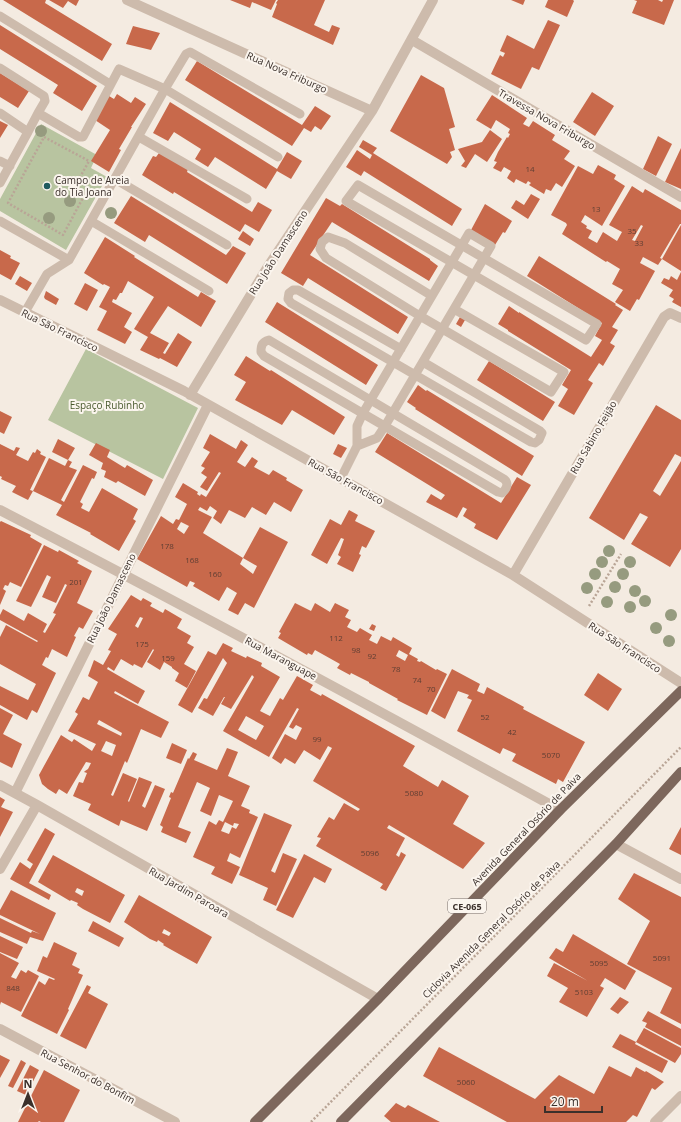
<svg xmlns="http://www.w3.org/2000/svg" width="681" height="1122" font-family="'Open Sans',sans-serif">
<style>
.green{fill:#b8c4a0}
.building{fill:#c8694b;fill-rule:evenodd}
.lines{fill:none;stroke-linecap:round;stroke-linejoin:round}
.path{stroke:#b9a596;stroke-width:2.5;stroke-dasharray:2 2;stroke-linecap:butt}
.lane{stroke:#cdbbac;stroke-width:9}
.street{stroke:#cdbbac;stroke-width:10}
.primary{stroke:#7d675c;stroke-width:10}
.tree{fill:#969b7f}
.poi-dot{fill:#1f5a5e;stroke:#fbf5ee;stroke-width:1.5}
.labels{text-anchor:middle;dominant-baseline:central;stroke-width:4;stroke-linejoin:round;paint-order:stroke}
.number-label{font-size:8px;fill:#5e3e33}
.shield{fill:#fbf5ee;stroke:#756b66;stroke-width:1}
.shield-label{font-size:9px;font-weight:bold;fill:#3b302b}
.street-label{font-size:10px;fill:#3b302b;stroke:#fbf5ee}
.poi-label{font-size:10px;fill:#3b302b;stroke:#fbf5ee;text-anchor:start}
.park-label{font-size:10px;fill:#4a5a2e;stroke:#fbf5ee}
</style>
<rect width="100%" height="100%" fill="#f4ebe1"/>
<!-- green -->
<path class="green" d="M41,124L97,155L91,168L107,177L66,250L0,211V199Z
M86,349L198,408L163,479L48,420Z"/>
<!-- building -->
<path class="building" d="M3,0H46L45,3L112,44L102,61Z
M49,0H79L76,6L68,1L63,8Z
M230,0H276L271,10L252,2L250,8Z
M278,0H325L314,25L329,32L332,25L340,28L333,45L272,17L277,4L276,3Z
M511,0H525L523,5Z
M548,0H573L574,1L567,17L545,7Z
M634,0H658L662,2L663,0H674L664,25L632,13L637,1Z
M548,20L560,25L539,70L532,67L521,89L491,74L500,55L503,57L505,53L500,51L507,35L534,49Z
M0,25L97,86L82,111L53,93L58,85L0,49Z
M133,26L160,33L151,50L126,44Z
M197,61L302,125L315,106L331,116L321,130L315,126L311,132L304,128L292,146L185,80Z
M0,73L29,91L18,108L0,97Z
M421,75L444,88L455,127L449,129L455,150L450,152L452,157L447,164L390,131Z
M592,92L614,106L595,136L573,122Z
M117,94L131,103L135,97L146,104L131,127H132L119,149L121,150L109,172L91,161L110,130L95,120L109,96L114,99Z
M492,95L527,118L523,124L529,127L533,121L555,135L552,140L570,151L564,159L575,166L562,187L556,183L551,191L546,189L544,194L529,185L531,183L528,181L526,184L516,179L514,183L507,178L511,171L504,167L501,172L493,168L497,162L494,161L498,152L507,137L508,138L510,134L508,133L510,129L496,120L491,129L476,120Z
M170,102L277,169L287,152L302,161L291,179L277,171L266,189L215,157L208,167L195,159L201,149L174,132L168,141L153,133Z
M0,121L8,125L0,138Z
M490,130L502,139L487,162L475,154L466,168L461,166L465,161L458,149L482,142Z
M658,136L672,144L656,176L643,169Z
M363,140L377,148L373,153L462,209L452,226L364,171L361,176L346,167L357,150L370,159L372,155L359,147Z
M681,148V189L665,182Z
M159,153L188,169L187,172L252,212L258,202L272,210L259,232L245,224L240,232L174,192L173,194L142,175L153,156L156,157Z
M598,165L616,175L614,179L625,186L602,226L585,215L581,222L587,226L586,228L592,231L588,238L597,243L603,232L617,241L622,232L609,225L632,186L643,193L645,189L681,210V224H680L660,258L662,259L658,265L643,257L640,263L655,271L639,300L637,299L630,311L615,302L623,290L612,284L620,269L607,261L606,262L562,234L567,225L566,223L551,215L578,166L593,174ZM641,225L643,226L635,241L632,240Z
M531,194L540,199L528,219L511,208L516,200L524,205Z
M131,196L226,255L233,246L246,253L227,284L149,235L145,242L114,223Z
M326,198L340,206L342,204L430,259V260L438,266L429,281L332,222L310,255L408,317L398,334L308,278L303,286L281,273Z
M485,204L512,221L505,233L503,232L495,245L471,230Z
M681,225V271L662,259Z
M243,231L254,239L250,246L238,239Z
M105,237L135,256L134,257L198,297L201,292L216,301L201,327L168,306L150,333L169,343L163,353L165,354L178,333L192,342L177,367L160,358L159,359L140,350L148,337L134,329L154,297L128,281L122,293H120L116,300L113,299L112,302L132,313L124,327L132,332L125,344L97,330L107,311L99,307L110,287L104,284L103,285L84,273Z
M0,250L11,256L10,258L20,263L11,280L0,274Z
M539,256L616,304L615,305L623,310L612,327L618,330L610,343L615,346L603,366L599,363L588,380L593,383L574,415L558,406L568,389L562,385L571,370L508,331V330L498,324L509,306L519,313V312L591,357L602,340L595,336L602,323L527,276Z
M681,272V307L672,302L674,299L669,296L673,290L661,283L664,278L669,280L671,276L677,280Z
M20,276L32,283L27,291L15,284Z
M85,283L98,290L87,311L74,304Z
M46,291L59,299L56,305L45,299L44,297Z
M277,302L378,365L366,385L265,322Z
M460,317L465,320L461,327L456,324Z
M246,356L270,371L271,370L345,417L334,435L292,410L282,425L235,400L246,382L234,375Z
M489,361L555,402L543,421L477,380Z
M418,385L426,391L427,390L534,456L522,476L415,409L416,408L407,402Z
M656,405L681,420V457L675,454L653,491L660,496L681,461V549L670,567L631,544L648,517L640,513L624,540L589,518Z
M0,411L12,417L4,434L0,432Z
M387,433L501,503L517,477L531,485L497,540L474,528L476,524L463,516L467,509L463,507L457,518L426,502L431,494L441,500L445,495L375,452Z
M210,434L236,449L241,440L248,445L237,462L245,467L252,457L258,461L254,467L269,475L273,470L287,478L286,480L303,490L291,512L274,502L266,515L252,507L245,518L229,510L221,524L213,518L217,511L210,506L207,511L200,507L198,510L212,517L203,533L243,558L240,564L253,574L257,566L243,558L260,527L288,542L254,608L245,603L238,615L228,610L237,593L227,587L219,601L193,586L195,583L190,581L187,587L137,559L161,516L173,524L176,519L179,520L187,504L175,497L183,483L198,492L197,494L200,496L201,494L206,497L221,473L219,472L207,491L200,487L207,477L201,473L205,468L201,466L210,452L203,448ZM181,522L189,526L184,534L177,529Z
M58,439L75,448L68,460L52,452Z
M96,443L110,450L107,457L125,468L127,465L153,480L145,496L118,481L116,483L104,477L106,471L101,469L103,463L89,455Z
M0,444L14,451L16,447L20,448L16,455L28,461L33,452L35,453L37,449L41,452L40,454L46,457L30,490L33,491L28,500L12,492L16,486L1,479L2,477L0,476Z
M338,444L347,448L341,458L333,454Z
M49,458L65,466L68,460L72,462L69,467L77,470L61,500L64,502L83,465L97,472L94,479L92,478L80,502L83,504L81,508L89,512L102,488L138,509L133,519L136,521L119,551L90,534L91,533L56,515L62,505L33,491Z
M349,510L358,515L355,521L375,531L366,548L362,546L359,554L361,555L353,572L337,564L341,557L338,555L344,539L341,538L327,564L311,555L330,519L341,525Z
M1,521L31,535L30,537L42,544L21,587L10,582L8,586L5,585L3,589L6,591L0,605V522Z
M44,545L58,552L59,550L79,561L77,563L92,571L77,603L93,611L83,629L79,627L74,636L76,637L67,657L52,649L48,658L46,657L42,665L56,673L37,713L32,710L27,720L0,705V686L28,700L36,684L0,664V637L6,625L37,642L38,641L0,620V615L3,609L24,621L28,613L47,624L43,632L45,633L56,614L53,613L67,585L65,584L56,603L42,597L51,577L47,575L31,607L16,601Z
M131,595L141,601L143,598L152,603L150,606L163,613L165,609L182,619L177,628L191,636L187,643L194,647L184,664L196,671L187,688L175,681L179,673L172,668V667L164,662L160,670L147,662L154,650L153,649L142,668L134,664L133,666L121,659L114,671L108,667L107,669L145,691L138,704L115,691L114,693L169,722L161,738L141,729L127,763L125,761L111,795L113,796L123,773L137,779L128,801L129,802L139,777L152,782L142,806L145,808L155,785L165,789L147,831L121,820L119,826L88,810L91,804L73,796L79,782L83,783L87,773L84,772L85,771L88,769L91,763L86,762L67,794L59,789L56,794L48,789L42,784L39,775L61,735L72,742L74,739L92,751L96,744L68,731L78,714L75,712L83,697L89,700L98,682L88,676L94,660L103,665L111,651L108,650L117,634L108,629ZM140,617L143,618L138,628L135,626ZM99,720L122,733L121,736L97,724ZM106,741L116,745L112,756L101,751Z
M295,603L311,611L315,603L330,612L335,603L349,610L345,617L351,620L347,627L357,632L360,628L372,635L369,640L377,644L381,636L391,641L393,637L412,648L409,654L418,659L417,661L420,662L421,661L436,670L437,669L447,674L427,715L397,700L398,699L369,683V682L351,673L350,675L337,668L340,664L315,650L312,655L308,653L307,655L278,638L281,633L279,632ZM399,650L408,655L405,661L396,656Z
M372,624L376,626L374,631L369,629Z
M223,643L233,648L231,651L246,658L247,656L262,663L261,666L280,677L260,711L270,716L280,698L283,700L297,676L313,685L310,690L321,696L322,694L415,746L403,766L438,787L442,780L469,796L453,824L485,843L463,869L389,825L387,828L405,838L396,855L399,857L401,852L406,855L386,891L380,888L383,884L316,846L321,838L317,837L329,817L334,820L344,803L358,811L360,809L313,781L332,748L328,746L320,760L304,750L295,764L285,758L281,764L272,758L285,734L296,740L302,728L296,725L293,729L289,727L299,709L297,708L269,757L223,731L254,677L252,675L231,709L221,704L225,697H224L213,716L198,708L204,698L207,699L227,663L223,658L192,713L178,705L208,651L216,655ZM246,716L264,726L256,740L238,730Z
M452,669L480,684L477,691L484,694L487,687L524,707L523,709L585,742L563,782L558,779L556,784L512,761L516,754L503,748L500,754L457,731L472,700L467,698L469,695L458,691L445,719L431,711Z
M598,673L622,689L608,711L584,695Z
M0,708L13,715L3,734L22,744L12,768L0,762Z
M172,743L187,750L181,764L166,758Z
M227,748L238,752L228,776L250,786L241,806L250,810L249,813L258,817L240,858L230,853L227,861L240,867L232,884L211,874L215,867L193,857L209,821L216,825L219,820L223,822L233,801L219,795L211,816L200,811L210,788L197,782L178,827L191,832L186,843L161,832L163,827L160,825L171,798L169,797L171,792L173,793L188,758L189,759L193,752L197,754L194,760L217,770ZM225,822L233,826L234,823L239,824L236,829L232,827L229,834L221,831Z
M0,797L5,800L1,807L13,812L0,837Z
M264,813L292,825L271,871L275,873L283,853L297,859L276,906L263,900L268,888L239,875Z
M681,827V855L669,849Z
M45,828L55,834L29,883L51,895L49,900L10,879L20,862L30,869L33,864L27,860Z
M304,854L332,869L325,883L314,877L293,918L276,910Z
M53,855L125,895L110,923L83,909L77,905L78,903L71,900L70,901L38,882ZM77,888L84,891L82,896L75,892Z
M634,873L681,897V1024L660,1013L672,988L627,964L650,921L618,899Z
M11,890L56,913L43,941L30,937L27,944L0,932V918L31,933L32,931L40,934L0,915V910Z
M139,895L212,937L197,964L170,949L163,945L164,944L158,940L157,942L150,939L124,922ZM164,929L171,933L169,936L162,933Z
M93,921L124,938L119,947L88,931Z
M573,934L636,971L625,990L605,978L600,986L604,988L587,1017L559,1002L568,988L547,976L554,963L588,981L549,958L556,948L563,952Z
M0,936L23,947L17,959L0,952Z
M54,942L77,953L72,965L80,969L78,973L83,975L68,1009L69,1010L57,1034L21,1016L39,981L45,985L49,978L54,980L55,979L37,971L43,956L47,958Z
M0,953L19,963L11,977L16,979L21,970L26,973L28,970L39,976L21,1012L1,1002L0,1005Z
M87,985L91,987L88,993L108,1004L86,1049L60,1036Z
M620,997L629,1002L618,1014L610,1009Z
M648,1011L681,1029V1046L645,1027L647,1023L642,1021Z
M644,1028L681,1048V1054L675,1063L636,1042Z
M620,1034L636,1042L635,1044L668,1061L662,1073L612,1047Z
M439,1047L535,1099L559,1075L594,1094L609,1066L631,1077L636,1067L645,1072L646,1071L664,1082L655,1090L652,1088L637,1117L633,1115L626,1122H507L423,1076Z
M0,1055L10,1060L0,1078Z
M21,1060L26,1063L13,1088L8,1086Z
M30,1065L39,1070L26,1095L17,1091Z
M44,1070L80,1090L64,1122H41L39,1121L38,1122H18Z
M396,1103L405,1108L408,1105L440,1122H391L384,1116Z"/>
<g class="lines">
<!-- path -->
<path class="path" d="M44,137L89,161L74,188L85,194L63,235L8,203Z
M589,606L621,554
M311,1122L681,747"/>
<!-- lane -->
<path class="lane" d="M0,16L110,84
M0,68L44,96L45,101L38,113
M0,113L28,132L38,113L79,137H83L119,69L165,89L186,54L190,52L300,114
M139,137L247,199
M0,161L10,166
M115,179L227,245
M0,183L28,132
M358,185L597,324L586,340L346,201Z
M0,221L69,260
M91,221L209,291
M432,296L345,243L328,237L322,242L320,249L326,258L420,316L551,392L564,372L454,309
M25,312L47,274L69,260L165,89L278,157
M269,340L504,479C509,483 507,489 502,493L498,492L264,356L261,352C261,345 262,342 269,340Z
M401,349L298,290H293L289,293L288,299L291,303L531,442L535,443L539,440L542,433L540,431L423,362
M341,478L357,446L377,438L385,426L491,246L469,233L363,413L357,426V446"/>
<!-- street -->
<path class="street" d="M127,0L372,111L433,0
M412,40L681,197
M0,300L184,391L513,575L681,683
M190,395L267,268L372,111
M0,510C188,607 374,708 560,810
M513,575L664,317L670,313L681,318
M0,785L37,805L378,999
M15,793L208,405
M616,844L681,879
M0,869L37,805
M0,1029L175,1122
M655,1122L681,1096"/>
<!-- primary -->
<path class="primary" d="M255,1122L378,999L560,810L681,691
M341,1122L616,844L681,772"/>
</g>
<!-- trees -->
<g class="tree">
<circle cx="41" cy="131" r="6"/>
<circle cx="70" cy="201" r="6"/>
<circle cx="111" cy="213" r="6"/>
<circle cx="49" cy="218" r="6"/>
<circle cx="609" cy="551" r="6"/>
<circle cx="602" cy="562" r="6"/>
<circle cx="630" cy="562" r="6"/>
<circle cx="595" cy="574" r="6"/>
<circle cx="623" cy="574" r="6"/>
<circle cx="615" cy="587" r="6"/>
<circle cx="587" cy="588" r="6"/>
<circle cx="635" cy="591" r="6"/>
<circle cx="645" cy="601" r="6"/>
<circle cx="607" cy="602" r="6"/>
<circle cx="630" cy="607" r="6"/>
<circle cx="671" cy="615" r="6"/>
<circle cx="656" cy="628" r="6"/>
<circle cx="669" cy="641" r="6"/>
</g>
<!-- markers -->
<circle class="poi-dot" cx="47" cy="186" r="4"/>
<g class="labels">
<!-- number labels -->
<g class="number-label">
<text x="530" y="168">14</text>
<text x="596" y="208">13</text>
<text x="632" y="230">35</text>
<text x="639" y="242">33</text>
<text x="167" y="545">178</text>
<text x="192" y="559">168</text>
<text x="215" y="573">160</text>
<text x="76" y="581">201</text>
<text x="336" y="637">112</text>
<text x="142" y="643">175</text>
<text x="356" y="649">98</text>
<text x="372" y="655">92</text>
<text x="168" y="657">159</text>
<text x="396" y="668">78</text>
<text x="417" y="679">74</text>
<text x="431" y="688">70</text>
<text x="485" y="716">52</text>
<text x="512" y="731">42</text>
<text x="317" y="738">99</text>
<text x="551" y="754">5070</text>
<text x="414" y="792">5080</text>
<text x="370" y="852">5096</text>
<text x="662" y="957">5091</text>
<text x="599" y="962">5095</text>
<text x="13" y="987">848</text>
<text x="584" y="991">5103</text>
<text x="466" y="1081">5060</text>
</g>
<!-- shield labels -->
<rect class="shield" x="448" y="899" width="38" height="14" rx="3"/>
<g class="shield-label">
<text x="467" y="906">CE-065</text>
</g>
<!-- street labels -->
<g class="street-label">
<text transform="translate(287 72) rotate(24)">Rua Nova Friburgo</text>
<text transform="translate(547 119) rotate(30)">Travessa Nova Friburgo</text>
<text transform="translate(278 252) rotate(-57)">Rua João Damasceno</text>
<text transform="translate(60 330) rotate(26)">Rua São Francisco</text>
<text transform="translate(593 437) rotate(-60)">Rua Sabino Feijão</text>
<text transform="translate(346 481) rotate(29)">Rua São Francisco</text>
<text transform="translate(111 598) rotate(-64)">Rua João Damasceno</text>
<text transform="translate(625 647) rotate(33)">Rua São Francisco</text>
<text transform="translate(281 658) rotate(28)">Rua Maranguape</text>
<text transform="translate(526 829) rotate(-46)">Avenida General Osório de Paiva</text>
<text transform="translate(189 892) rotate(30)">Rua Jardim Paroara</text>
<text transform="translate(491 929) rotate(-45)">Ciclovia Avenida General Osório de Paiva</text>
<text transform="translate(88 1076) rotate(28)">Rua Senhor do Bonfim</text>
</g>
<!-- poi labels -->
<g class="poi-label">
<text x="55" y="180">Campo de Areia<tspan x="55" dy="12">do Tia Joana</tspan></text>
</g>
<!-- park labels -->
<g class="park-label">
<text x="107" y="405">Espaço Rubinho</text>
</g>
</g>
<!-- north arrow -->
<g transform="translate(28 1094)" stroke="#fbf5ee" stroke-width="3" paint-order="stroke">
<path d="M0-3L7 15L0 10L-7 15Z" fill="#3b302b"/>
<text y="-6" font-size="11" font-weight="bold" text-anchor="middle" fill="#3b302b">N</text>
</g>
<!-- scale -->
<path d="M545 1106v6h57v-6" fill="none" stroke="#3b302b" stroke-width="2"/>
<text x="551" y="1106" font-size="12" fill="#3b302b" stroke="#fbf5ee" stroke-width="3" paint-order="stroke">20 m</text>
</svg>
